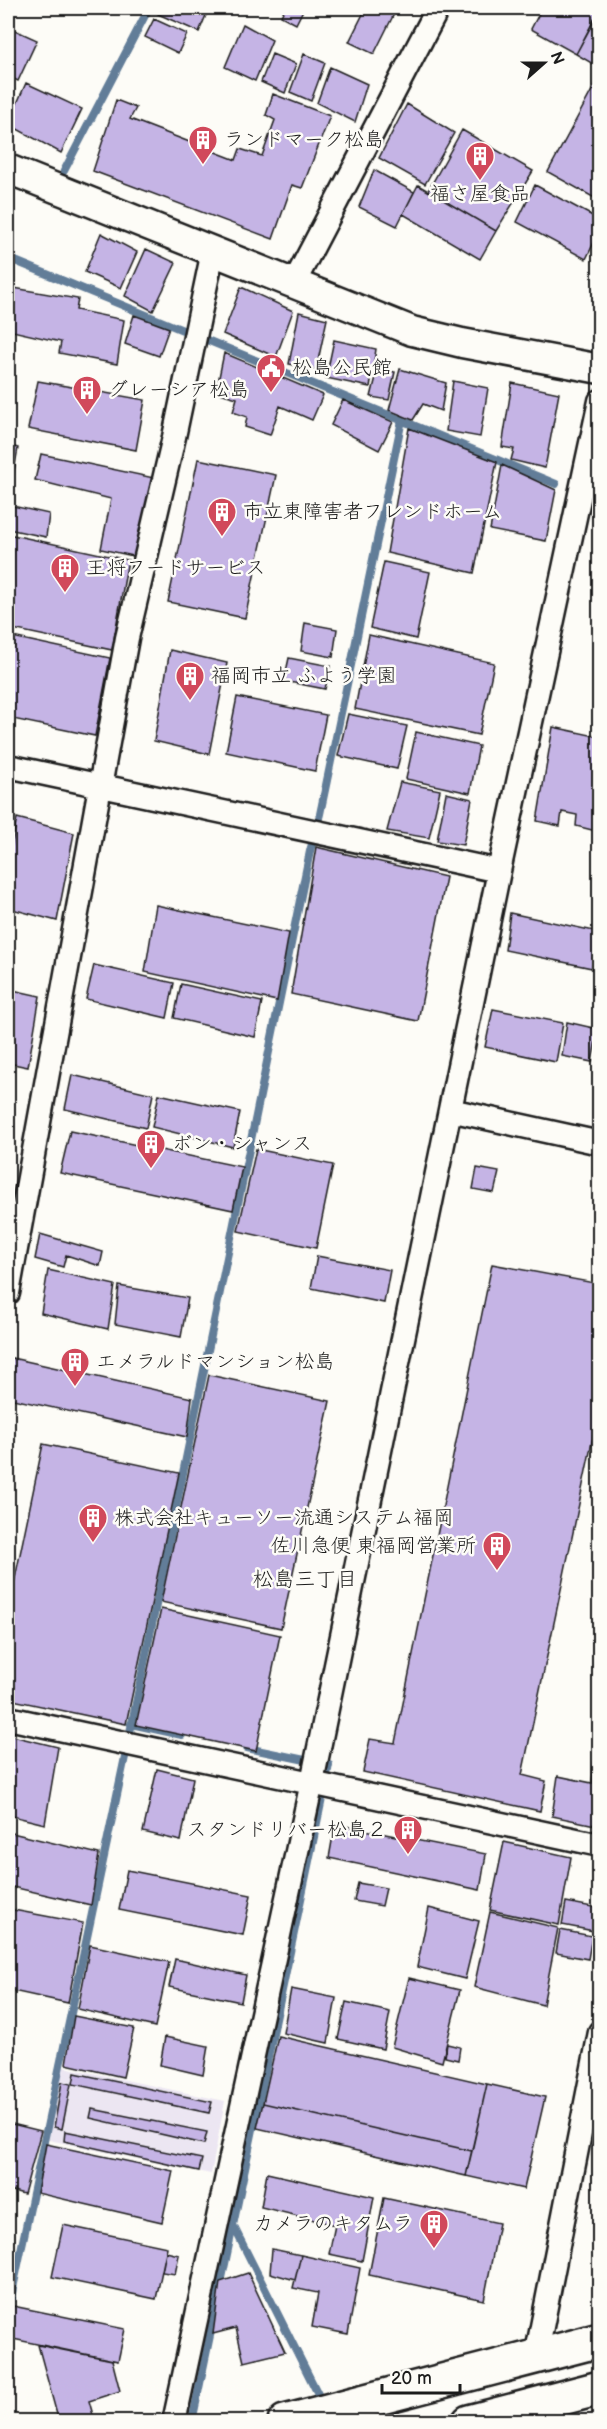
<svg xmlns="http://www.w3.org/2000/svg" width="607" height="2429" font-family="'Balsamiq Sans','Klee One',sans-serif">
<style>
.built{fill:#ece6f2}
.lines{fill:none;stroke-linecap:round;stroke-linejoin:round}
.stream{stroke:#627d98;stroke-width:8}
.building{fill:#c5b4e5;stroke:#1c1c1c;stroke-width:1.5}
.minor-casing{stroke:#1c1c1c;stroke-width:27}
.tertiary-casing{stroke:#1c1c1c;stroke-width:33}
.trunk-casing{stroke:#1c1c1c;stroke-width:38}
.minor{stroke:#fdfcf7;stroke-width:22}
.tertiary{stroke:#fdfcf7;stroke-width:28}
.trunk{stroke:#fdfcf7;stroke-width:33}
.labels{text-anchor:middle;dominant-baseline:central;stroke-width:5;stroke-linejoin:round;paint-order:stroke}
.poi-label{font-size:20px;fill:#1c1c1c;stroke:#fdfcf7;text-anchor:start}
.neighbourhood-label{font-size:21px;fill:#1c1c1c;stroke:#fdfcf7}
</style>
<rect width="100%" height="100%" fill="#fdfcf7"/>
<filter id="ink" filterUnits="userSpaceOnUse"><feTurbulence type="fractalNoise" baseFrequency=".0167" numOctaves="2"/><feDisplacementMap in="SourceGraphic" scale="12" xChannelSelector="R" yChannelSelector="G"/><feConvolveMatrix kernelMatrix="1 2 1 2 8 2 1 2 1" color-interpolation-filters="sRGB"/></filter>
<g filter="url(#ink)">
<!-- built -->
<path class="built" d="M59,2066L225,2101L211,2174L44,2139Z"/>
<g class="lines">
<!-- stream -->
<path class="stream" d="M64,171L149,8
M8,258L556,484
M131,1724L182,1735
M233,2225L323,2404
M8,2312L125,1757L310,851L320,814L402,420
M192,2422L329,1765L247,1748"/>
</g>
<!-- building -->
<path class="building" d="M160,8H209L199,32L158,14Z
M285,8H304L296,24L281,16Z
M366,8H390L396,10L374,54L349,42Z
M542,8H600L576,54L531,29Z
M600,10V68L576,54Z
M154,19L187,34L178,53L145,37Z
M243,24L272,40L255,81L225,67Z
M8,27L37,40L18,81L8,76Z
M272,54L296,64L285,93L261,82Z
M304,54L325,63L311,101L290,92Z
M330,67L367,84L355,122L317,103Z
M597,81L600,82V201L548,172Z
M26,83L82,109L61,153L8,124Z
M273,94L330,116L302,188L292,185L273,239L93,171L116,100L136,108L130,119L236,160L240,149L262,156L275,120L266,115Z
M407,104L454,133L425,184L379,158Z
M462,130L533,171L496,231L428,191Z
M374,170L414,192L397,226L359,207Z
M418,185L496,231L480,259L403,214Z
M535,185L600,220V230L586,259L517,222Z
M101,233L137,252L121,288L85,272Z
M146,249L176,263L153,311L125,296Z
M8,287L78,299L76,310L124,320L117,364L59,353L61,342L8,330Z
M241,287L293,311L276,357L223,334Z
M299,312L327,319L316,370L289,364Z
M134,315L169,328L159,356L125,344Z
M334,340L376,349L370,387L326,378Z
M224,353L323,395L312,420L280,406L270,435L245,427L247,417L233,412L237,398L216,392Z
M378,369L395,372L389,400L371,397Z
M400,369L446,383L441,411L423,404L413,420L389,410Z
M38,381L145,400L136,450L28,429Z
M453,381L488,388L480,437L446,431Z
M512,383L559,393L545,468L511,460L514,449L502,447Z
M343,400L393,422L379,450L331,425Z
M409,428L497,462L474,573L387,553Z
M8,445L18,448L8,505L49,514L46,537L8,529Z
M41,454L154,478L138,557L101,549L111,499L35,480Z
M198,459L276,475L245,618L168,602Z
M502,465L556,490L546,541L490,530Z
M8,534L128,560L112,650L8,628Z
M384,562L430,572L416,639L370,628Z
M305,623L337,629L333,657L301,651Z
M369,635L494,663L479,735L355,709Z
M8,636L110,658L95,736L8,718Z
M170,650L227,663L209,754L154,741Z
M289,658L330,666L325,689L284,681Z
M237,697L326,715L315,771L226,752Z
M348,714L407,726L397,769L338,756Z
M553,727L600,737V832L576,826L577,815L562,812L560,826L537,821Z
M416,732L479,746L470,793L406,779Z
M400,782L440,790L429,838L387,831Z
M446,793L472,799L463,845L437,841Z
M17,818L74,833L57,921L8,908V863Z
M316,847L446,877L418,1021L291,994Z
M156,905L289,933L277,1001L145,972Z
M510,913L599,932L592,968L505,950Z
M94,965L174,983L167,1018L86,999Z
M181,984L262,1002L255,1037L174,1018Z
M8,989L40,996L28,1067L8,1063Z
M493,1009L563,1023L556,1062L485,1047Z
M567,1022L598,1029L592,1062L562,1056Z
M72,1075L153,1094L146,1128L65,1109Z
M159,1094L240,1112L233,1147L152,1127Z
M70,1131L242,1167L233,1210L60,1173Z
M256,1149L333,1165L316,1248L238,1231Z
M477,1168L499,1172L494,1193L473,1189Z
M40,1234L103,1252L100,1266L66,1255L63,1267L35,1259Z
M317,1256L390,1270L384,1303L311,1288Z
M492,1264L600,1284V1404L522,1775L546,1781L540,1811L363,1772L370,1739L395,1743Z
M48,1270L115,1285L108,1329L41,1313Z
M119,1286L188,1298L181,1337L115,1324Z
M12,1358L192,1398L187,1437L8,1398V1377Z
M209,1375L330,1401L281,1628L161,1602Z
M43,1444L179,1473L126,1724L8,1699V1612Z
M161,1609L280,1635L256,1751L136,1725Z
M8,1735L58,1747L45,1824L8,1815Z
M594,1762L600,1764V1826L552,1816L558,1776L592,1783Z
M157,1769L193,1778L181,1841L143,1832Z
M335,1824L486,1854L480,1890L329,1858Z
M8,1832L99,1854L91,1905L8,1886Z
M504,1842L571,1857L559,1925L490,1910Z
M127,1870L251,1895L243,1935L119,1910Z
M358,1883L386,1888L382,1906L354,1901Z
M566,1902L598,1908L594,1931L562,1925Z
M429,1908L479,1921L465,1979L417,1967Z
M8,1909L83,1923L68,2003L8,1990Z
M490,1912L558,1928L543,2005L474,1987Z
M560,1930L592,1936L588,1959L556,1953Z
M90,1945L169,1962L155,2027L78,2009Z
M175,1959L246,1975L241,2002L169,1987Z
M409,1978L460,1990L442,2062L392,2047Z
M291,1989L336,1998L328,2043L283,2033Z
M346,2002L390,2012L383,2049L338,2039Z
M74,2016L134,2028L123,2077L66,2064Z
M278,2036L487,2084L472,2151L263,2103Z
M165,2037L208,2046L203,2075L160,2065Z
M447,2044L460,2047L458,2060L445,2057Z
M75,2073L212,2102L209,2113L73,2084Z
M62,2082L71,2084L62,2129L54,2127Z
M487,2084L545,2097L524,2189L466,2176Z
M263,2103L472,2151L466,2176L257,2128Z
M92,2109L207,2132L204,2144L90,2118Z
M8,2123L41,2131L24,2194L9,2190L8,2197Z
M65,2131L202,2159L199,2171L64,2141Z
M46,2144L173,2171L162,2222L37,2193Z
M267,2173L374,2197L362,2261L329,2254L335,2225L261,2207Z
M384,2198L499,2223L484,2300L369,2275Z
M63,2225L167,2247L156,2299L52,2277Z
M272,2249L301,2255L295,2280L270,2273Z
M166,2252L179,2255L175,2274L162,2272Z
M301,2255L360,2268L348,2334L312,2327L318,2293L293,2288Z
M248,2273L285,2352L244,2362L236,2328L213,2334L220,2282Z
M13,2306L125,2329L118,2361L8,2338Z
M38,2345L112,2360L120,2391L89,2401L95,2422H59Z"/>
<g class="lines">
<!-- minor casing -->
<g class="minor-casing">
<path id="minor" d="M294,283L438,8
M8,766L499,871
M450,1110L600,1143
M8,1293L127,638L174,437L213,251
M8,1718L600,1845
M536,2357L600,2032
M174,2422L312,1782L499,871L600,401"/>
</g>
<!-- tertiary casing -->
<g class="tertiary-casing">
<path id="tertiary" d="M8,169L412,331L462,343L600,369"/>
</g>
<!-- trunk casing -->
<g class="trunk-casing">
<path id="trunk" d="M285,2422L600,2340
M469,2422L600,2388"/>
</g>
<!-- minor -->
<use href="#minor" class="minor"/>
<!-- tertiary -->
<use href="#tertiary" class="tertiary"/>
<!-- trunk -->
<use href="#trunk" class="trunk"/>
</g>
</g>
<!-- icons -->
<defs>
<g id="building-pin" transform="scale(1.5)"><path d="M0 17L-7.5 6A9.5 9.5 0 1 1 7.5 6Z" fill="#d1495b" stroke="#fdfcf7"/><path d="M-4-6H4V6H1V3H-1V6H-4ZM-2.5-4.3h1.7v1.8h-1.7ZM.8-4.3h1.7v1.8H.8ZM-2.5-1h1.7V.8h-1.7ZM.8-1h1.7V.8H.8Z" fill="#fff"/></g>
<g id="civic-pin" transform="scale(1.5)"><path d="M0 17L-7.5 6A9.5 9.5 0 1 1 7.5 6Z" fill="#d1495b" stroke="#fdfcf7"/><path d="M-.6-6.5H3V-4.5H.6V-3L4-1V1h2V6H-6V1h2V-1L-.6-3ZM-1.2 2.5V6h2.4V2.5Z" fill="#fff"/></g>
</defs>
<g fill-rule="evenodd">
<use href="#building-pin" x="203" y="140"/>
<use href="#building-pin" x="480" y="156"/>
<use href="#civic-pin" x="271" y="368"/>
<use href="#building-pin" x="87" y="390"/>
<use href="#building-pin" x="222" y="512"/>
<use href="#building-pin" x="65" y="568"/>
<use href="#building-pin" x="190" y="676"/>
<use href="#building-pin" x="151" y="1144"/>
<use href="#building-pin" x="75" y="1362"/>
<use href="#building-pin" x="93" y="1518"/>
<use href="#building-pin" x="497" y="1546"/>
<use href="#building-pin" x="408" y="1830"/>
<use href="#building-pin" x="434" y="2224"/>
</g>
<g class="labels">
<!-- poi labels -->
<g class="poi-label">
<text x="224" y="140">ランドマーク松島</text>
<text x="480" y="194" text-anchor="middle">福さ屋食品</text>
<text x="292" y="368">松島公民館</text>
<text x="108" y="390">グレーシア松島</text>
<text x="243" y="512">市立東障害者フレンドホーム</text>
<text x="86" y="568">王将フードサービス</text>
<text x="211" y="676">福岡市立 ふよう学園</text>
<text x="172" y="1144">ボン・シャンス</text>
<text x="96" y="1362">エメラルドマンション松島</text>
<text x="114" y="1518">株式会社キューソー流通システム福岡</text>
<text x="476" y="1546" text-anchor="end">佐川急便 東福岡営業所</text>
<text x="387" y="1830" text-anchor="end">スタンドリバー松島２</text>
<text x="413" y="2224" text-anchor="end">カメラのキタムラ</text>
</g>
<!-- neighbourhood labels -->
<g class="neighbourhood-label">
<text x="305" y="1579">松島三丁目</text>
</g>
</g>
<!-- margin -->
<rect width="607" height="2429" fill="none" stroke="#fdfcf7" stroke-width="30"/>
<rect x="15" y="15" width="577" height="2399" fill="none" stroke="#1c1c1c" stroke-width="2" filter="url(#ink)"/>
<!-- north arrow -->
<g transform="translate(544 63) rotate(69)" stroke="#fdfcf7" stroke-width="4.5" paint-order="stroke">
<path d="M0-4.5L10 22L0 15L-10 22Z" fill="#1c1c1c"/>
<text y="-9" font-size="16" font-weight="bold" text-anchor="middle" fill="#1c1c1c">N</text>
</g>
<!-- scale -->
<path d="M382 2384v9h78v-9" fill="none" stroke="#1c1c1c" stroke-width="3"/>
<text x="391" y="2384" font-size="18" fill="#1c1c1c" stroke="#fdfcf7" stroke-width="4.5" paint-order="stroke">20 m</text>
</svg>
